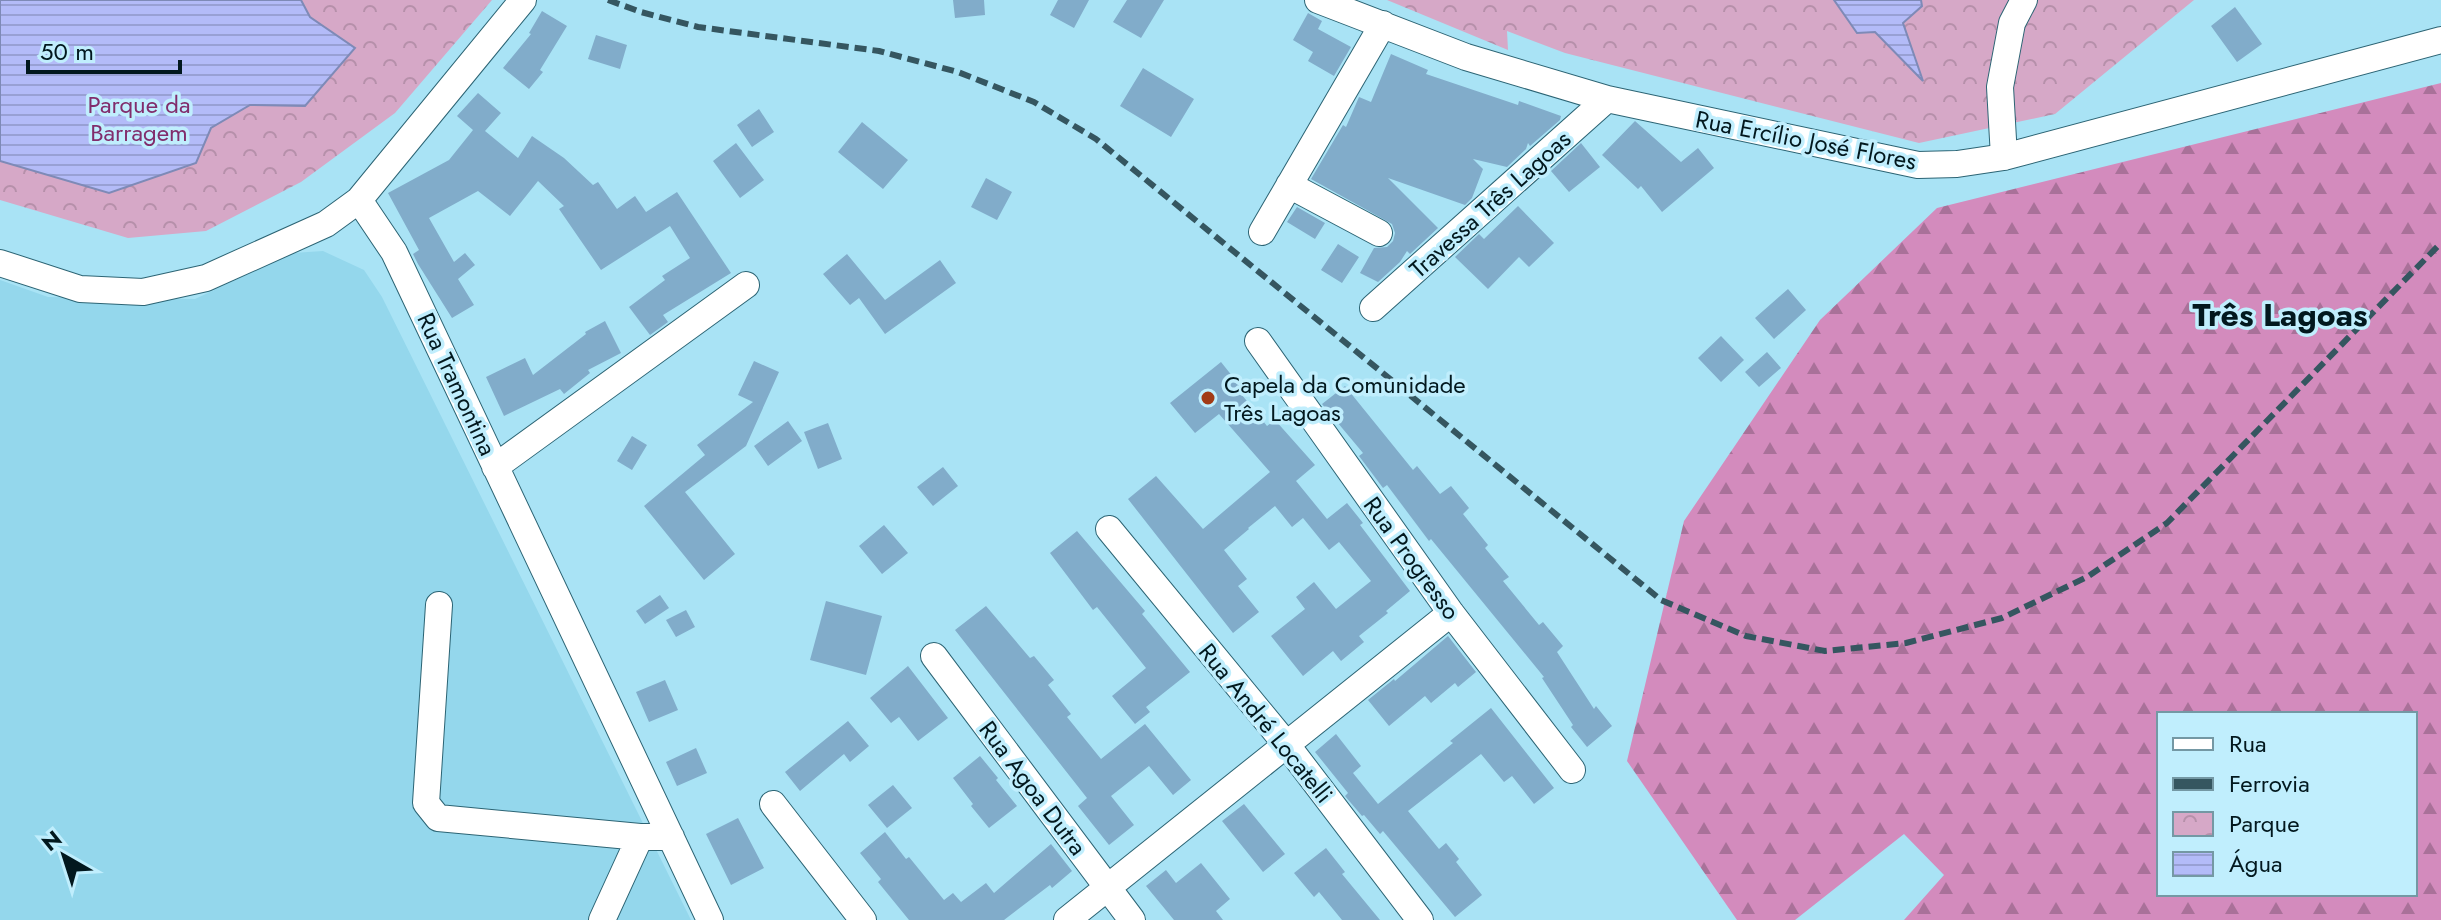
<svg xmlns="http://www.w3.org/2000/svg" width="2441" height="920" font-family="Jost,sans-serif">
<style>
.built{fill:#94d7ec}
.forest{fill:url(#forest-firs);fill-rule:evenodd}
.park{fill:url(#park-crowns)}
.water{fill:url(#water-rules);stroke:#7e8ab7;stroke-width:2}
.building{fill:#81acca}
.lines{fill:none;stroke-linecap:round;stroke-linejoin:round}
.minor-casing{stroke:#2c6474;stroke-width:28}
.minor{stroke:#fff;stroke-width:26}
.rail{stroke:#355660;stroke-width:6;stroke-dasharray:12 6;stroke-linecap:butt}
.poi-dot{fill:#a23b16;stroke:#c0eefd;stroke-width:3}
.labels{text-anchor:middle;dominant-baseline:central;stroke-width:7;stroke-linejoin:round;paint-order:stroke}
.park-label{font-size:24px;fill:#812d6c;stroke:#c0eefd}
.street-label{font-size:24px;fill:#02181e;stroke:#c0eefd}
.poi-label{font-size:24px;fill:#02181e;stroke:#c0eefd;text-anchor:start}
.district-label{font-size:32px;font-weight:bold;fill:#02181e;stroke:#c0eefd}
</style>
<defs>
<pattern id="forest-firs" width="22" height="20" patternUnits="userSpaceOnUse" patternTransform="scale(2)"><rect width="22" height="20" fill="#d38bbd"/><path d="M5 1l3.5 6h-7zM16 11l3.5 6h-7z" fill="#a97199"/></pattern>
<pattern id="park-crowns" width="20" height="18" patternUnits="userSpaceOnUse" patternTransform="scale(2)"><rect width="20" height="18" fill="#d6a8c7"/><path d="M2 6a3 3 0 1 1 6 0M12 15a3 3 0 1 1 6 0" fill="none" stroke="#b690aa"/></pattern>
<pattern id="water-rules" width="6" height="5" patternUnits="userSpaceOnUse" patternTransform="scale(2)"><rect width="6" height="5" fill="#b3bbf8"/><path d="M0 2.5h6" fill="none" stroke="#98a0d4"/></pattern>
</defs>
<rect width="100%" height="100%" fill="#a9e3f5"/>
<!-- built -->
<path class="built" d="M323,251L364,270L382,297L691,920H0V280L48,297L195,299L293,253Z"/>
<!-- forest -->
<path class="forest" d="M2441,83V920H1904L1944,875L1904,834L1795,920H1737L1627,761L1684,521L1820,320L1937,208ZM2159,714H2415V894H2159Z"/>
<!-- park -->
<path class="park" d="M0,0H492L395,113L301,182L206,231L128,238L0,200Z
M1387,0H2194L2055,114L1919,143L1565,53L1507,31L1508,50Z"/>
<!-- water -->
<path class="water" d="M0,0H301L310,17L355,48L305,106L250,105L211,128L196,163L109,193L0,161Z
M1834,0H1921L1922,6L1903,23L1923,81L1875,32L1857,33Z"/>
<!-- building -->
<path class="building" d="M953,0H984L985,15L955,18Z
M1058,0H1089L1074,28L1050,15Z
M1127,0H1164L1141,38L1113,22Z
M2235,7L2262,44L2237,62L2211,26Z
M542,11L567,26L540,70L543,72L529,89L503,68L531,34L529,33Z
M1308,13L1322,21L1318,29L1351,47L1334,76L1308,61L1313,52L1293,40Z
M596,35L627,45L620,69L588,59Z
M1391,54L1428,70L1426,74L1518,105L1519,101L1561,116L1560,120L1530,146L1528,143L1526,149L1507,167L1473,159L1483,169L1472,198L1465,205L1388,178L1438,228L1410,254L1407,251L1400,262L1378,282L1360,273L1374,248L1387,247L1393,241L1395,233L1392,224L1311,179L1343,125L1346,127L1359,97L1371,102Z
M1143,68L1194,99L1171,137L1120,106Z
M478,93L501,113L485,131L518,158L532,136L564,158L593,185L598,182L617,209L635,196L646,212L677,192L731,273L663,315L668,322L650,335L629,307L665,280L662,276L690,258L670,226L601,270L559,209L564,206L538,181L510,216L478,191L429,218L454,262L465,253L475,265L458,279L474,305L452,318L418,264L413,254L419,250L388,193L449,160L473,130L457,116Z
M759,109L774,132L752,147L737,125Z
M1635,121L1681,162L1698,148L1714,168L1662,212L1641,186L1638,189L1602,155Z
M862,122L908,160L883,189L838,152Z
M736,143L764,180L740,198L713,161Z
M1581,143L1600,167L1569,192L1551,171Z
M986,178L1012,192L997,220L971,207Z
M1518,206L1554,243L1529,267L1519,257L1488,289L1455,257L1479,234L1484,239Z
M1297,207L1325,223L1315,239L1287,222Z
M1338,244L1359,257L1342,283L1321,270Z
M847,254L885,300L940,260L956,283L885,334L859,298L850,305L823,274Z
M1788,289L1806,310L1774,339L1755,318Z
M605,321L621,353L588,370L590,373L564,394L560,389L504,416L486,377L525,358L533,375L586,334L585,332Z
M1721,336L1744,360L1721,382L1698,358Z
M1767,352L1781,368L1759,387L1745,372Z
M754,361L779,372L746,446L685,492L735,554L704,580L644,506L705,455L697,445L753,402L738,395Z
M1221,362L1245,392L1242,395L1267,426L1275,420L1315,465L1296,481L1327,519L1347,503L1363,523L1360,525L1410,591L1386,611L1388,613L1359,636L1364,642L1341,661L1333,651L1303,676L1271,636L1305,609L1296,597L1314,582L1336,609L1371,581L1339,542L1329,550L1303,518L1292,527L1275,506L1248,528L1249,529L1224,550L1247,579L1238,586L1259,612L1233,633L1128,499L1156,476L1203,529L1270,472L1219,414L1195,433L1170,403Z
M1345,386L1413,470L1417,466L1440,494L1451,486L1469,508L1463,514L1488,545L1485,548L1509,577L1503,581L1539,625L1543,622L1563,646L1557,652L1594,709L1596,706L1612,726L1587,747L1571,727L1573,725L1542,678L1544,677L1431,539L1429,541L1387,485L1383,488L1359,456L1363,453L1322,404Z
M788,421L802,441L768,466L754,446Z
M828,423L842,459L818,469L804,432Z
M632,436L647,445L632,470L617,461Z
M943,467L958,486L933,506L917,487Z
M884,525L908,553L882,574L859,546Z
M1077,531L1145,611L1142,614L1190,672L1146,707L1150,712L1135,724L1112,696L1146,668L1097,607L1093,610L1050,553Z
M660,595L669,608L645,624L636,611Z
M826,601L882,616L866,675L810,660Z
M986,606L1030,658L1034,656L1054,680L1048,685L1071,714L1067,717L1101,759L1145,724L1191,780L1173,795L1149,766L1111,796L1134,825L1109,845L1078,806L1087,798L955,630Z
M686,610L695,627L676,637L666,620Z
M1448,636L1476,672L1458,687L1455,683L1431,703L1425,696L1389,726L1368,700L1394,679L1395,681Z
M908,666L948,718L918,741L899,717L891,723L870,698Z
M665,680L678,710L649,722L636,692Z
M1491,708L1554,788L1534,804L1512,776L1504,782L1481,754L1408,811L1439,849L1446,843L1459,859L1456,862L1482,895L1455,917L1383,831L1380,834L1364,815L1362,816L1345,796L1348,793L1315,752L1336,734L1361,766L1353,773L1378,804L1453,743L1450,741Z
M848,721L869,746L850,762L844,754L800,791L785,772Z
M696,748L707,773L677,786L666,762Z
M980,756L998,778L996,780L1017,806L989,828L971,806L973,804L953,778Z
M893,785L912,808L887,828L868,805Z
M1244,804L1285,854L1263,872L1222,821Z
M738,818L764,868L731,885L706,834Z
M885,832L906,859L909,857L944,900L953,893L961,902L986,883L994,893L1051,844L1072,871L1052,888L1050,885L1004,920H909L878,882L881,879L860,853Z
M1326,848L1345,872L1342,874L1380,920H1342L1319,892L1314,897L1294,873Z
M1201,863L1230,899L1216,911L1223,920H1174L1146,886L1166,870L1176,883Z"/>
<g class="lines">
<!-- minor casing -->
<g class="minor-casing">
<path id="minor" d="M1318,0L1466,57L1607,99L1918,165L1957,164L2004,157L2441,40
M2004,157L2000,87L2012,23L2024,0
M1289,185L1379,233
M359,200L394,252L710,920
M1262,232L1383,24
M0,263L80,289L143,292L206,278L326,224L359,200L523,0
M1373,308L1607,99
M1258,341L1451,613L1572,770
M495,467L746,285
M1109,529L1286,744L1420,920
M439,605L426,803L438,818L640,837H671
M934,656L1132,920
M773,804L863,920
M602,920L640,837
M1067,920L1451,613"/>
</g>
<!-- minor -->
<use href="#minor" class="minor"/>
<!-- rail -->
<path class="rail" d="M608,0L641,12L698,27L879,51L958,72L1034,102L1096,139L1661,600L1746,636L1825,651L1906,643L2002,618L2087,577L2167,523L2441,243"/>
</g>
<!-- markers -->
<circle class="poi-dot" cx="1208" cy="398" r="8"/>
<g class="labels">
<!-- park labels -->
<g class="park-label">
<text x="139" y="104">Parque da<tspan x="139" dy="28">Barragem</tspan></text>
</g>
<!-- street labels -->
<g class="street-label">
<text transform="translate(1806 140) rotate(11)">Rua Ercílio José Flores</text>
<text transform="translate(1490 204) rotate(-42)">Travessa Três Lagoas</text>
<text transform="translate(457 384) rotate(65)">Rua Tramontina</text>
<text transform="translate(1412 558) rotate(54)">Rua Progresso</text>
<text transform="translate(1266 723) rotate(51)">Rua André Locatelli</text>
<text transform="translate(1033 788) rotate(53)">Rua Agoa Dutra</text>
</g>
<!-- poi labels -->
<g class="poi-label">
<text x="1224" y="384">Capela da Comunidade<tspan x="1224" dy="28">Três Lagoas</tspan></text>
</g>
<!-- district labels -->
<g class="district-label">
<text x="2280" y="315">Três Lagoas</text>
</g>
</g>
<!-- legend -->
<rect x="2157" y="712" width="260" height="184" fill="#c0eefd" stroke="#7498a4" stroke-width="2"/>
<rect x="2173" y="738" width="40" height="12" fill="#ffffff" stroke="#7498a4" stroke-width="2"/>
<text x="2229" y="752" font-size="24" fill="#02181e">Rua</text>
<rect x="2173" y="778" width="40" height="12" fill="#355660" stroke="#7498a4" stroke-width="2"/>
<text x="2229" y="792" font-size="24" fill="#02181e">Ferrovia</text>
<rect x="2173" y="812" width="40" height="24" fill="url(#park-crowns)" stroke="#7498a4" stroke-width="2"/>
<text x="2229" y="832" font-size="24" fill="#02181e">Parque</text>
<rect x="2173" y="852" width="40" height="24" fill="url(#water-rules)" stroke="#7498a4" stroke-width="2"/>
<text x="2229" y="872" font-size="24" fill="#02181e">Água</text>
<!-- north arrow -->
<g transform="translate(64 856) rotate(321)" stroke="#c0eefd" stroke-width="6" paint-order="stroke">
<path d="M0-6L14 30L0 20L-14 30Z" fill="#02181e"/>
<text y="-12" font-size="22" font-weight="bold" text-anchor="middle" fill="#02181e">N</text>
</g>
<!-- scale -->
<path d="M28 60v12h152v-12" fill="none" stroke="#02181e" stroke-width="4"/>
<text x="40" y="60" font-size="24" fill="#02181e" stroke="#c0eefd" stroke-width="6" paint-order="stroke">50 m</text>
</svg>
